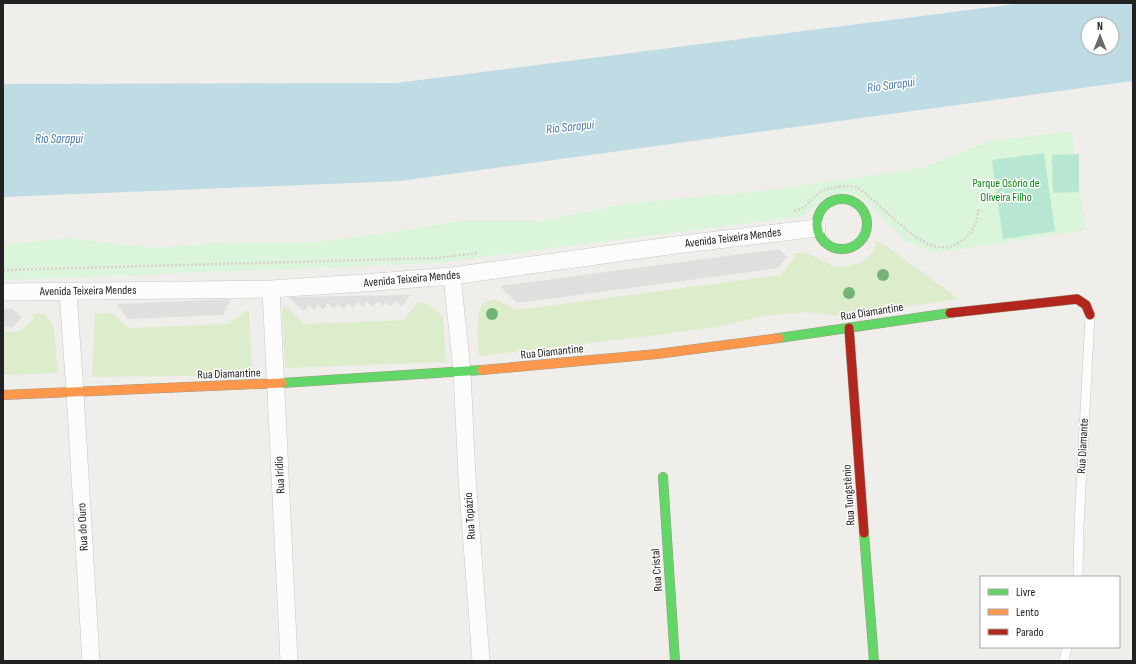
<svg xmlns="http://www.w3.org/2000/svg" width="1136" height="664" font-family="'Sofia Sans Condensed',sans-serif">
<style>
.grass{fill:#ddeccb}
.park{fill:#daf5da}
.pitch{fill:#b7e6d2}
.parking{fill:#e0dfde}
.water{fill:#bfdbe3;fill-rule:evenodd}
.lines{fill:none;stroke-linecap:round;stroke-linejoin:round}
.lane-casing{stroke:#c9c8c7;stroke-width:10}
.street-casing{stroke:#c9c8c7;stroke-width:18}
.fast-casing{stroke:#999a82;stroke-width:10}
.slow-casing{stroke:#999a82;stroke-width:10}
.jam-casing{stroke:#999a82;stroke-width:10}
.path{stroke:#dccecd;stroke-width:2.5;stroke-dasharray:2 2;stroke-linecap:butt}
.lane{stroke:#fdfcfc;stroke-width:9}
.street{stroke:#fdfcfc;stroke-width:17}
.fast{stroke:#63d668;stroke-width:9}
.slow{stroke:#ff974d;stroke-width:9}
.jam{stroke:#b3261e;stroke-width:9}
.tree{fill:#73b476}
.labels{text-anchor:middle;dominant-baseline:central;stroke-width:3;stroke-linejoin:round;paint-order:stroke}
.park-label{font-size:12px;fill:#0c8416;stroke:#fff}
.street-label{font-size:12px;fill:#222;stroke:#fff}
.water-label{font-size:13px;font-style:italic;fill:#4a7aab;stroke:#fff}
</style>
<rect width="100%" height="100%" fill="#f0eeeb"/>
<!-- grass -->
<path class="grass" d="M876,241L886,246L959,299L839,316L806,312L770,315L715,327L650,336L479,356C478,339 475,320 482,304L494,299L517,310L781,275L795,256L792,253H806L834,266L844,267L860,263L870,256L875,246Z
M418,302L428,304L443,316L446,362L285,368L282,307H287L304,324L404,320Z
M249,309L252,375L92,377L95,314L112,313L128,328L228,324Z
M32,314H44L52,323L54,330L58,373L3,375V332L20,331L34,318Z"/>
<!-- park -->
<path class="park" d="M1071,131L1086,230L933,253L906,241L861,197L847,193L824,199L803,216L437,263L3,280V245L68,238L156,248L217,243L316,242L389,233L460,221H540L629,203L771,190L922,168L989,141Z"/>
<!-- pitch -->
<path class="pitch" d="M1044,153L1055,231L1003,239L992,160Z
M1079,154V192L1053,193L1052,155Z"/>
<!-- parking -->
<path class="parking" d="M780,249L787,257L778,268L517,303L500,286Z
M410,295L402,306L396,301L390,306L386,302L383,306L378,301L373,307L367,302L363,307L358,302L353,308L348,303L344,309L338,304L333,309L328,303L323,310L318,304L314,310L309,305L304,311L288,297Z
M231,299L223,315L128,319L116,304Z
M11,308L22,317L13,327H3V309Z"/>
<!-- water -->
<path class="water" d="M1023,3H1133V81L400,181L3,197V84L396,83ZM1088,24H1112V48H1088Z"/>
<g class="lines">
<!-- lane casing -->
<g class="lane-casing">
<path id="lane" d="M1078,577L1079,526L1090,315
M1064,661L1067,647"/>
</g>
<!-- street casing -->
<g class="street-casing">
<path id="street" d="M452,276L462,371L467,478L481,661
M271,289L289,661
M3,292L271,289L363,283L452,276L676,245L817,228
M68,292L75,392L91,661"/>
</g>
<!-- fast casing -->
<g class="fast-casing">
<path id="fast" d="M817 224a25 25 0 1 1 50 0a25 25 0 1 1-50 0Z
M779,338L950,313
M282,383L482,370
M663,477L675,661
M864,533L874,661"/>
</g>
<!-- slow casing -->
<g class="slow-casing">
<path id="slow" d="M482,370L657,354L779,338
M3,395L282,383"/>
</g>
<!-- jam casing -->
<g class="jam-casing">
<path id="jam" d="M950,313L1077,299L1086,305L1090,315
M849,328L864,533"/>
</g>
<!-- path -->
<path class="path" d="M794,211C806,209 810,200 819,193C826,187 848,185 856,187C859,188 862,191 864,192C874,201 884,210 894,219C911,234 936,258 960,242C973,233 977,222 979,208
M3,270L436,258L478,253"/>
<!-- lane -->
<use href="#lane" class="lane"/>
<!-- street -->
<use href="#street" class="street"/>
<!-- fast -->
<use href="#fast" class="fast"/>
<!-- slow -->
<use href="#slow" class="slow"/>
<!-- jam -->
<use href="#jam" class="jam"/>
</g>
<!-- trees -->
<g class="tree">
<circle cx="883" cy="275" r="6"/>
<circle cx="849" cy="293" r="6"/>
<circle cx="492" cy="314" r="6"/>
</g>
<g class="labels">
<!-- park labels -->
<g class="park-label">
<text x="1006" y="183">Parque Osório de<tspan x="1006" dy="14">Oliveira Filho</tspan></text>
</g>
<!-- street labels -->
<g class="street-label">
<text transform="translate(733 238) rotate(-7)">Avenida Teixeira Mendes</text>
<text transform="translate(412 279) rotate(-5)">Avenida Teixeira Mendes</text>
<text transform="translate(88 291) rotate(-1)">Avenida Teixeira Mendes</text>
<text transform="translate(872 312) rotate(-9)">Rua Diamantine</text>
<text transform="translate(552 352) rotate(-6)">Rua Diamantine</text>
<text transform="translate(229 374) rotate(-2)">Rua Diamantine</text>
<text transform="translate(1083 446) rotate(-87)">Rua Diamante</text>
<text transform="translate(280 475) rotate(-93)">Rua Irídio</text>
<text transform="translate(849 495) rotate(-94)">Rua Tungstênio</text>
<text transform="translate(470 516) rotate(-94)">Rua Topázio</text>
<text transform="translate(83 527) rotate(-93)">Rua do Ouro</text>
<text transform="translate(657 570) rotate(-94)">Rua Cristal</text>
</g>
<!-- water labels -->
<g class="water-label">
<text transform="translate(891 85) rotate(-8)">Rio Sarapuí</text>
<text transform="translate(570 127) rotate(-6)">Rio Sarapuí</text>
<text x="59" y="139">Rio Sarapuí</text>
</g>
</g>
<!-- border -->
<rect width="1136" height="664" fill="none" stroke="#222222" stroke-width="8"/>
<!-- legend -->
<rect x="980" y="576" width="140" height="72" fill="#ffffff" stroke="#a7a7a7"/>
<rect x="988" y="589" width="20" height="6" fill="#63d668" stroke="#a7a7a7"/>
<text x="1016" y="596" font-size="12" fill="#222222">Livre</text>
<rect x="988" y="609" width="20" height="6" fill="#ff974d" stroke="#a7a7a7"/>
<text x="1016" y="616" font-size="12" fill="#222222">Lento</text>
<rect x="988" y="629" width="20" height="6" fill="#b3261e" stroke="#a7a7a7"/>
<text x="1016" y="636" font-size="12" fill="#222222">Parado</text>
<!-- north arrow -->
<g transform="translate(1100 36)"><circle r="19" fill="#ffffff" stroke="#a7a7a7"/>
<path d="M0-3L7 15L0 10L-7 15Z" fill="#6a6968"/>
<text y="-6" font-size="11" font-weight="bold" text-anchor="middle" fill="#222222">N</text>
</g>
</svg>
